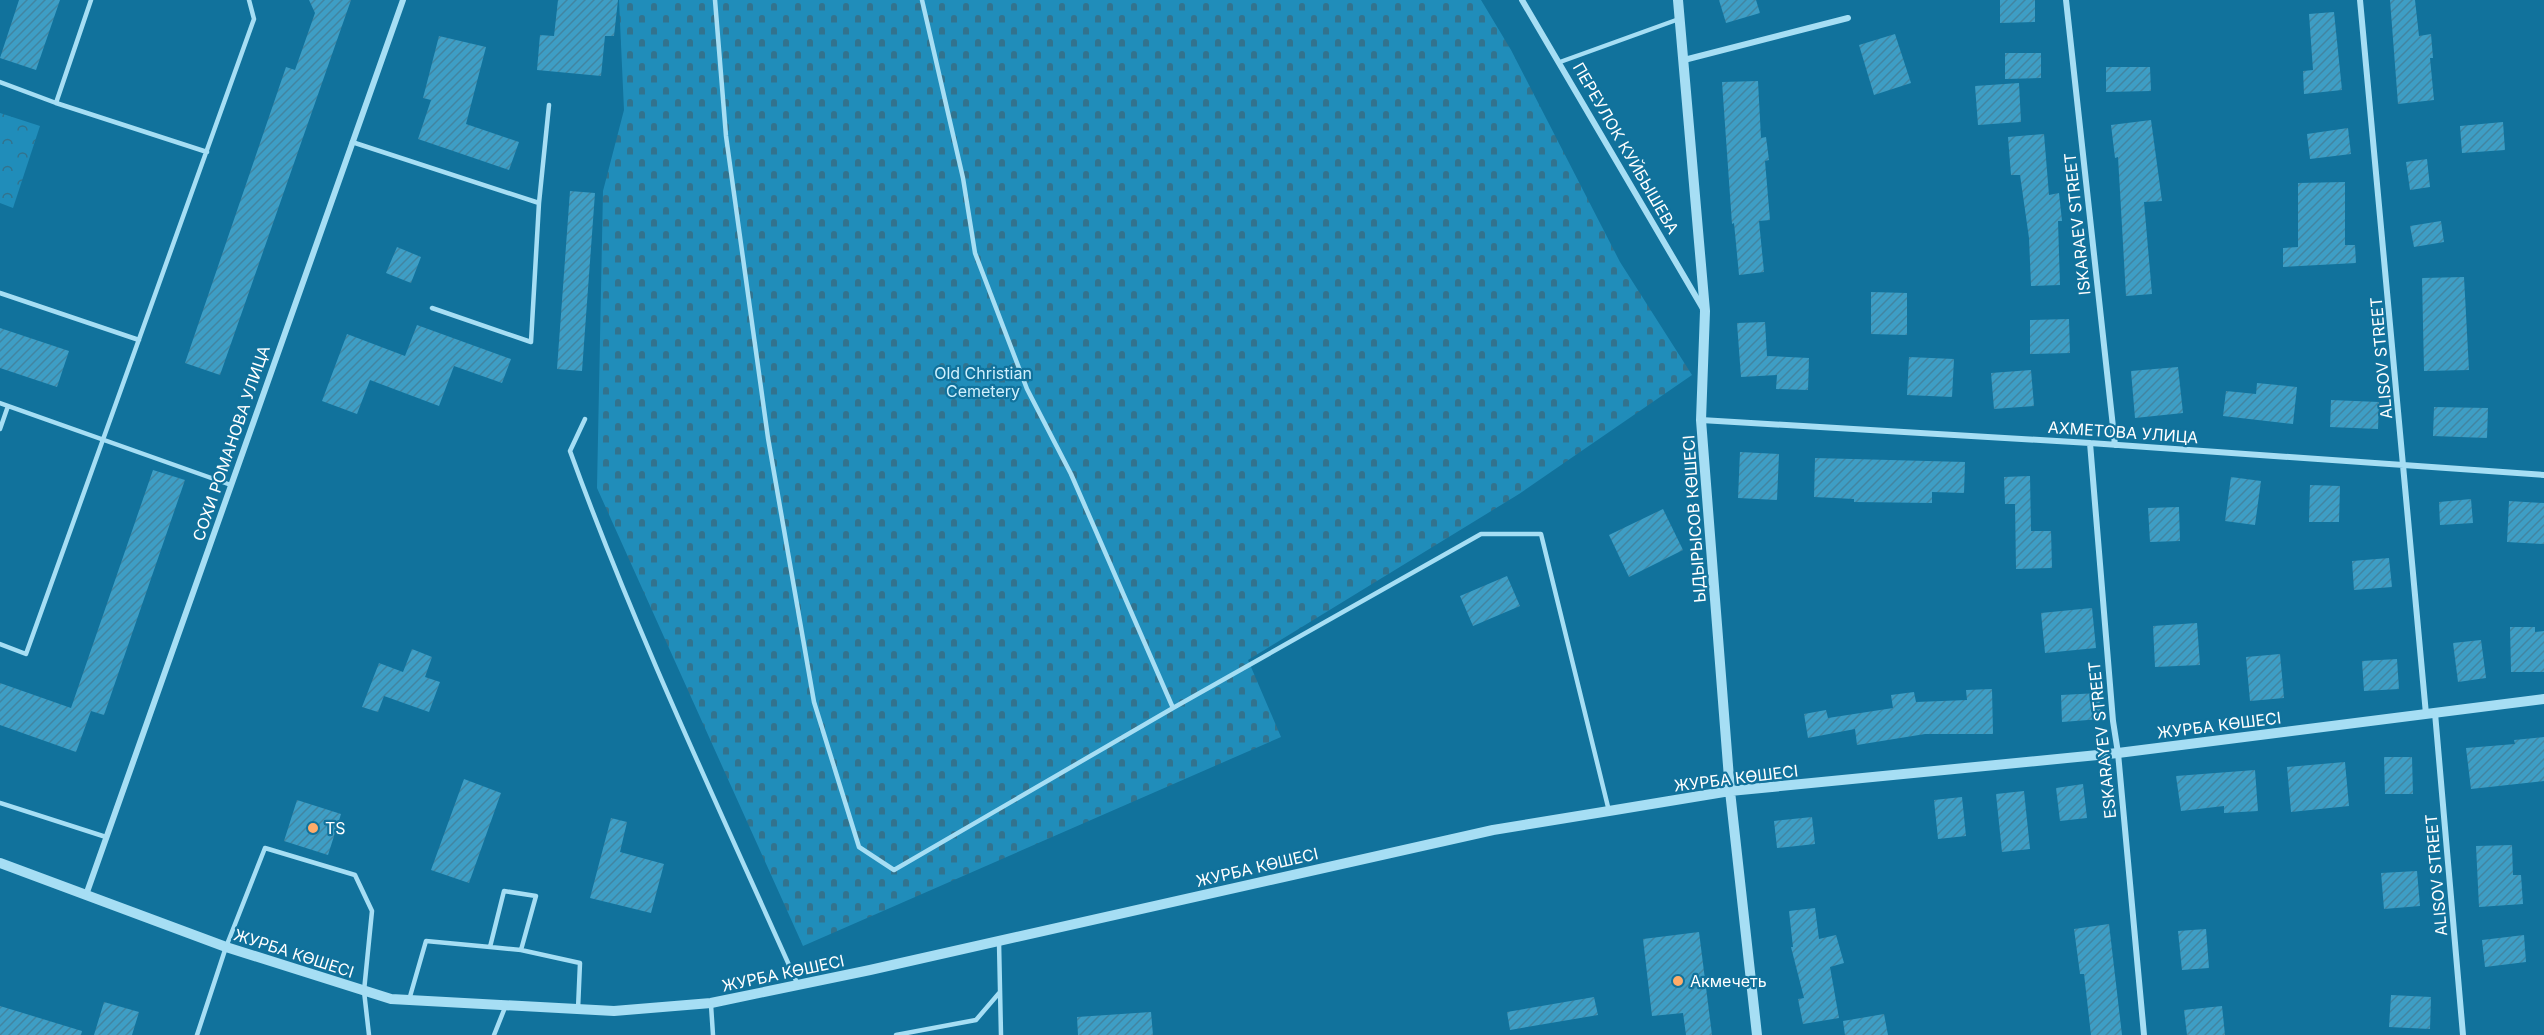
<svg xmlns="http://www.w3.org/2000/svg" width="2544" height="1035" font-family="Inter,sans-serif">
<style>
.cemetery{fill:url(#cemetery-stones)}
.park{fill:url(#park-crowns)}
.building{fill:url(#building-hatch)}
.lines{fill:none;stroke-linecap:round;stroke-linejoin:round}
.service{stroke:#a6def4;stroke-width:4.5}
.minor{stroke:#a6def4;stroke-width:6}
.tertiary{stroke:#a6def4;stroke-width:10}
.poi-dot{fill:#ffac69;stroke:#11729c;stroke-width:2}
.labels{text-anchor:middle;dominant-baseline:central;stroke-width:4.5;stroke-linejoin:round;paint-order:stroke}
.street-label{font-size:16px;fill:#fff;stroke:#11729c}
.park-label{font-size:16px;fill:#d0f1fe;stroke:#11729c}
.poi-label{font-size:16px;fill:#fff;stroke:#11729c;text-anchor:start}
</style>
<defs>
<pattern id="cemetery-stones" width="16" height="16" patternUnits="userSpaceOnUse" patternTransform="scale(1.5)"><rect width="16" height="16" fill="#208dba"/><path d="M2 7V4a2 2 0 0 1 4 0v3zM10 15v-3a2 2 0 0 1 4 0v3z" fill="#32738e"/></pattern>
<pattern id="park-crowns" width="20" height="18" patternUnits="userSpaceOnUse" patternTransform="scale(1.5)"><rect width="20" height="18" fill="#208dba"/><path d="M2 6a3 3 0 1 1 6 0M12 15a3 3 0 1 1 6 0" fill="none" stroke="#32738e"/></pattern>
<pattern id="building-hatch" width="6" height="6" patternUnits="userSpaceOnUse" patternTransform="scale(1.5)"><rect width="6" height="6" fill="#3e9ec5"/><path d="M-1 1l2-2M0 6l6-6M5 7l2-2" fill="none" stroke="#4285a1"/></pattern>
</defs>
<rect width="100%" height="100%" fill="#11729c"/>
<!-- cemetery -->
<path class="cemetery" d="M619,0H1481L1511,50L1620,262L1692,375L1519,494L1248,660L1281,737L803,946L597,488L603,191L624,110Z"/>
<!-- park -->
<path class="park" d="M0,113L40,126L13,208L0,203Z"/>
<!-- building -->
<path class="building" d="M19,0H60L36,70L0,58Z
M309,0H351L220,375L185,363L286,67L295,70L315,13Z
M558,0H618L614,36H605L601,76L537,70L540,35L554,36Z
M1719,0H1756L1760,13L1726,23Z
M2000,0H2035V22L2000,23Z
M2390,0H2415L2419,36L2431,34L2433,58H2430L2434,100L2398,104Z
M2334,12L2342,90L2304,94L2303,71L2313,70L2309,14Z
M1895,34L1911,83L1874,95L1859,45Z
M439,36L486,47L466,124L519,142L509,170L418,139L431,100L423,98Z
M2005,53H2041V78L2005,79Z
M2106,67H2150L2151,91L2106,92Z
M1758,81L1761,138L1766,137L1769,160L1765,161L1770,220L1759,221L1764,272L1739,275L1734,223L1732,224L1722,82Z
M2019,83L2021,122L1978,125L1975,86Z
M2151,120L2162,201L2144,202L2152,294L2126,296L2118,157L2115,158L2111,125Z
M2503,122L2505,150L2462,153L2460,126Z
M2348,128L2351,154L2310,159L2307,134Z
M2044,134L2049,195L2059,193L2062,221H2058L2060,285L2031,286L2029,238L2020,175H2011L2008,137Z
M2427,159L2430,187L2410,190L2406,162Z
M2345,182V245H2355L2356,263L2283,267V248L2298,247V183Z
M570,191L595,193L582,371L557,369Z
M2441,221L2444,242L2414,247L2410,226Z
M397,247L421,257L411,283L386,273Z
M2464,277L2469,370L2424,371L2422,278Z
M1871,292L1907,293V335L1871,334Z
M2069,319L2070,353L2030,354V320Z
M1765,322L1767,356L1809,358L1808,390L1776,389L1777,375L1741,377L1737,323Z
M417,325L511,359L502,383L454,366L439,406L370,380L357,414L322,401L347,334L405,356Z
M0,328L69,351L57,387L0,368Z
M1909,357L1954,359L1952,397L1907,395Z
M2178,367L2183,413L2135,418L2131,371Z
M2031,370L2034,406L1994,409L1991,373Z
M2257,383L2297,387L2293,424L2223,416L2226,391L2256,394Z
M2331,400L2379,402L2378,429L2330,427Z
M2434,407L2488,408L2487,438L2433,436Z
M1740,452L1779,454L1777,500L1738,498Z
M1815,458L1965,462L1964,493L1932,492V503L1854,502V499L1814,497Z
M153,470L185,480L104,715L91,711L76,752L0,725V683L71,708Z
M2030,476L2031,531H2051L2052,568L2016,569L2015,504H2005L2004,477Z
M2231,477L2261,481L2255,525L2225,521Z
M2310,485L2340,486L2339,522H2309Z
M2471,499L2473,523L2440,525L2439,502Z
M2509,501L2544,503V544L2507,542Z
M2179,507L2180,541L2150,542L2148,508Z
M1663,509L1683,550L1629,577L1609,535Z
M2389,558L2392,587L2354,590L2352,561Z
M1507,576L1520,606L1473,626L1460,596Z
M2092,608L2096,648L2045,653L2041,613Z
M2197,623L2200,665L2155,667L2153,626Z
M2510,627H2535V632L2544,631V672H2511Z
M2481,640L2486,678L2458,682L2453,643Z
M412,649L432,657L425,677L440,682L429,712L384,696L378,712L362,707L379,663L403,672Z
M2280,654L2284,698L2250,701L2246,657Z
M2397,659L2399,689L2364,691L2362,661Z
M1992,689L1993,734H1925L1857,745L1855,729L1808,738L1804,714L1826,710L1828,718L1893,708L1891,695L1914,692L1916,702L1967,700L1966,690Z
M2099,693L2101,719L2062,722L2061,695Z
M2544,737V781L2471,789L2466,748L2515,744L2514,740Z
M2384,757H2412L2413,794H2385Z
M2345,762L2349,806L2291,812L2287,767Z
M2255,770L2258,811L2224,813V806L2181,811L2176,776Z
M464,779L501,793L469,883L431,870Z
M2083,784L2087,818L2060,821L2056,788Z
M2024,791L2030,849L2002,852L1996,794Z
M1962,797L1966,836L1938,839L1934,800Z
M297,800L341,814L328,855L284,841Z
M1812,817L1815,844L1777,848L1774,821Z
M611,818L627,822L620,852L664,864L651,913L590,898Z
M2512,845L2513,875H2521L2523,904L2479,907L2476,846Z
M2417,871L2420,906L2384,909L2381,873Z
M1815,908L1819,939L1836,935L1844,963L1830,967L1839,1018L1803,1024L1798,999L1804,998L1791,947H1793L1789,911Z
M2109,924L2122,1035H2091L2084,974H2080L2074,929Z
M2206,929L2209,968L2182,970L2178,931Z
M1699,932L1712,1035H1686L1683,1013L1652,1016L1643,939Z
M2524,935L2526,962L2485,967L2482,940Z
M2391,995L2431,997L2430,1029L2389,1027Z
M1594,997L1598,1015L1510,1030L1507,1012Z
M104,1002L139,1012L132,1035H94Z
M0,1006L82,1031L81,1035H0Z
M2222,1006L2225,1035H2187L2184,1010Z
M1151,1012L1153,1035H1078L1077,1017Z
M1884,1014L1888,1035H1845L1843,1021Z"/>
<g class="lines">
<!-- service -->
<path class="service" d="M715,0L726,136L768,438L814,702L859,847L894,870L1173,708
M922,0L963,178L975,253L1027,389L1071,474L1173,708L1481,534H1541L1609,811
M1560,62L1679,19
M0,82L56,103L207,152
M56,103L91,0
M352,142L539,203
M0,293L139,340
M432,308L531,342L539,203L549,105
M0,403L231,485
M585,419L570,451C636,633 719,808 798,985
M0,429L8,406
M0,644L26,654L254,19L249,0
M0,803L106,837
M999,942L1001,1035
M490,947L521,950
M409,1000L426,941L490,947L504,891L536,896L521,950L580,963L578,1009
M711,1005L713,1035
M197,1035L226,947L265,848L355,875L372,911L364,991L369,1035
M494,1035L506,1005
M896,1035L976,1020L1000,992"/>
<!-- minor -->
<path class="minor" d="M1522,0L1702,307
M2066,0L2115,445
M2360,0L2426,714
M1684,60L1848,18
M1701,420L2090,443L2544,475
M2090,443L2113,721L2118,753L2144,1035
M2435,713L2463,1035
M86,895L403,0"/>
<!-- tertiary -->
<path class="tertiary" d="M1678,0L1705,311L1701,420L1730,791L1757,1035
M0,863L226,947L391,999L614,1011L711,1003L870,970L1493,830L1609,811L1730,791L2118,753L2544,699"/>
</g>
<!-- markers -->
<g class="poi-dot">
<circle cx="313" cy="828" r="6"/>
<circle cx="1678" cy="981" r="6"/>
</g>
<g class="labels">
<!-- street labels -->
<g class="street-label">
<text transform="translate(1626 148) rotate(60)">ПЕРЕУЛОК КУЙБЫШЕВА</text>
<text transform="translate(2077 224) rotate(-96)">ISKARAEV STREET</text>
<text transform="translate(2381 358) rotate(-95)">ALISOV STREET</text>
<text transform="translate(2123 432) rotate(4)">АХМЕТОВА УЛИЦА</text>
<text transform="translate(231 443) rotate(-71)">СОХИ РОМАНОВА УЛИЦА</text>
<text transform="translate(1694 519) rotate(-94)">ЫДЫРЫСОВ КӨШЕСІ</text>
<text transform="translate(2219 725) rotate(-7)">ЖУРБА КӨШЕСІ</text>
<text transform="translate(2102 740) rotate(-96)">ESKARAYEV STREET</text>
<text transform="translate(1736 778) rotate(-7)">ЖУРБА КӨШЕСІ</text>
<text transform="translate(1257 867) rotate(-13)">ЖУРБА КӨШЕСІ</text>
<text transform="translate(2436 875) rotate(-95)">ALISOV STREET</text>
<text transform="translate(294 953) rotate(18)">ЖУРБА КӨШЕСІ</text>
<text transform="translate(783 973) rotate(-12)">ЖУРБА КӨШЕСІ</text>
</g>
<!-- park labels -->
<g class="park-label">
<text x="983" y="373">Old Christian<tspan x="983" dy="18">Cemetery</tspan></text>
</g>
<!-- poi labels -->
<g class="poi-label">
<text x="325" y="828">TS</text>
<text x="1690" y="981">Акмечеть</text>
</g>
</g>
</svg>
